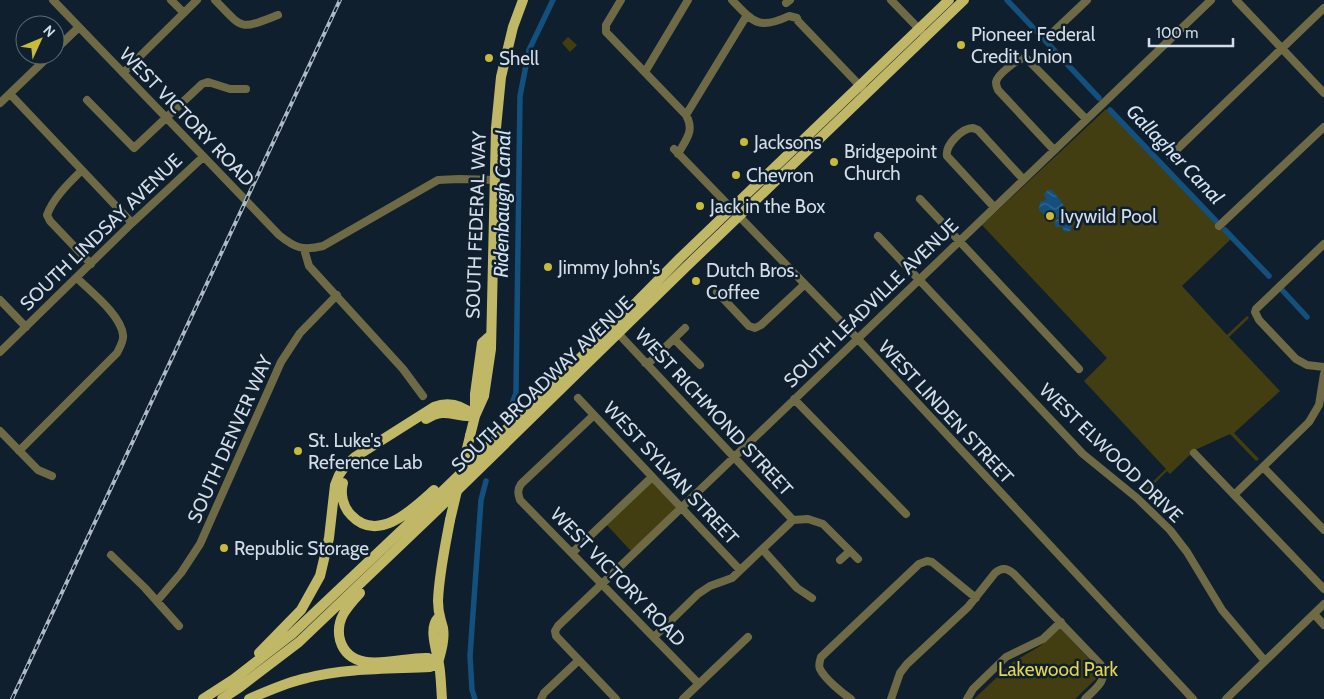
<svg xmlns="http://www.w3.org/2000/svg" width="1324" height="699" font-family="Cabin,sans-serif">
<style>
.park{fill:#433e11}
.water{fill:url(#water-waves)}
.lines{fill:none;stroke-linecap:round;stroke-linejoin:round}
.canal{stroke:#13507e;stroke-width:5.5}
.minor{stroke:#6e6a45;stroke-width:8}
.major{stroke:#c0b867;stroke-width:10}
.rail-casing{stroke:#aebac5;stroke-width:4}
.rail{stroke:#0f1f2d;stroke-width:2;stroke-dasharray:5.5;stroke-linecap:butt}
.major-bridge{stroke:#c0b867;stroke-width:10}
.poi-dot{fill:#c8bb3b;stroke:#0f1f2d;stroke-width:2}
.labels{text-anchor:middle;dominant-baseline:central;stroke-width:5;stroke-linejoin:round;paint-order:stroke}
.poi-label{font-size:19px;fill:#d2dde7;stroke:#0f1f2d;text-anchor:start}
.street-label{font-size:19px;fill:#d2dde7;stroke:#0f1f2d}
.park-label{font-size:19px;fill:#e3d54f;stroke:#0f1f2d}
.water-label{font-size:20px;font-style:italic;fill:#d1e3f4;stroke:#0f1f2d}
</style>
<defs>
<pattern id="water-waves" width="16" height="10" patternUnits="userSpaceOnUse" patternTransform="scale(1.25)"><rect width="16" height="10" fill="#13507e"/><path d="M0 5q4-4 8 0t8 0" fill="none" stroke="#346990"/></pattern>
</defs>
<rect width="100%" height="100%" fill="#0f1f2d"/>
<!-- park -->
<path class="park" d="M568,37L577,45L570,52L562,43Z
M1106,109L1231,239L1182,286L1227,335L1247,316L1249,318L1229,337L1280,391L1234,433L1259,459L1256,461L1230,434L1195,450L1170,474L1167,471L1144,494L1142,492L1166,469L1084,381L1107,358L982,225Z
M651,480L677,507L631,551L605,523Z
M1061,628L1099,670L1098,677L1075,699H974L1013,662L1040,646Z"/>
<!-- water -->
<path class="water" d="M1048,190H1052L1063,204L1065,214L1063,216L1050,220L1039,210L1040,202L1046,200L1044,194Z
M1057,219L1063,220L1067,219L1072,226L1070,231L1065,232L1062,227H1056L1054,223Z"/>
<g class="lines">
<!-- canal -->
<path class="canal" d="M1007,0L1099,98
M1110,110L1216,221
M1225,230L1269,276
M1283,291L1307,317
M508,414L516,393L520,96L529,50L553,0
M475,699L472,690L470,656L481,500L486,481"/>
<!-- minor -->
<path class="minor" d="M53,0L279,235C295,248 303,251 323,246L438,180L459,179L495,180
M171,0L184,13
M215,0C244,30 239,30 278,15
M621,0L606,25V32L686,115
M732,0C754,23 759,30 789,16L797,18L798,21L863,89
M891,0L921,31
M1236,0L1324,93
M786,3L790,0
M1049,36L1087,0
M55,50L79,27
M645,72L688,0
M123,73L197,0
M10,94L132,223
M87,100L134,148L202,84L208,82L230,89H246
M0,103L50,55
M674,149L857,338L1193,699
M1054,150L998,90C997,87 996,86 996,82C997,75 1019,57 1026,58L1086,119
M678,154C686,139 695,131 686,115L747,15
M1170,156L1324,8
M82,170C69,183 53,198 47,215L50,221L91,264
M920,199L1079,369
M994,207L947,156C945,145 962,128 973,128L978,130L1023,179
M1219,226L1324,127
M878,236L1083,454L1137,498L1170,530L1187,552L1222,610L1265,661
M1324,244L1256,309L1255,312L1259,320L1296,359L1307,365L1324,367
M304,249L309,266L403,369L423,396
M717,292L749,326L755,328L761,325L804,285
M0,300L26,327
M615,330L793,520
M674,339L700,365
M0,352L132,223L203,157
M645,363L651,361L685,328
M578,398L740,570
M794,399L906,514
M594,415L521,484C517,490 518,494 520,500L699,684
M0,431L38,470L52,476
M19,451L117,353C120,347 124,341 123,335C121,315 91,292 77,278
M1194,453L1324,589
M1263,467L1324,530
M1234,495L1309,422L1319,405L1324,374
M793,520L808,519L823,524L858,559
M763,550L797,588L812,598
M572,553L652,477
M111,555L145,588L179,626
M840,560L850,551
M157,601L181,573L200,544L281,362L300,333L337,295
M1314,614L1324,625
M654,637L698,594L710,586L732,578L793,520
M541,699L544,693L579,660
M616,699L556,636L555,631L558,626L1211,0
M683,699L748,637
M851,699C842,693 825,679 820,669C818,665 820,661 821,657L919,564L927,561L932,562L976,598
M891,699L900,673L907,664L968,607L995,573C1002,567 1007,568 1014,574L1101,665C1109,680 1095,689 1085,699
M967,699L973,689L1006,657L1043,639L1061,622
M1226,699L1324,604"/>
<!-- major -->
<path class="major" d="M475,416L484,396L491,349L496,128L501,77L513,27L523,0
M426,419C447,406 453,418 475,416
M470,436L475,416V394L482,343L491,335
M343,483C340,494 343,507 351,515C378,544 413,509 434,490
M360,593C347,607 335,620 340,640C351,678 402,656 428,658C431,659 435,661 438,663
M438,618C428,628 437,652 439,664C441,675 441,687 442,699
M259,653L301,610L320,576L329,538L335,485L339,475L346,465L355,457L434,407C449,401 462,405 475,416
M438,663C441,652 445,639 443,628C440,616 438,614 438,601C439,574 445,547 450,520
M203,699L234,679L292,634L421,512L612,327L680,258L949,0
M222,699L240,687L299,642L428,519L687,266L964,0
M249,699C268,691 287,682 307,678C346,668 389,669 430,667L438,663"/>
<!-- rail casing -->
<g class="rail-casing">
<path id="rail" d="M12,699L340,0"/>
</g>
<!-- rail -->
<use href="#rail" class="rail"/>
<!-- major-bridge -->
<path class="major-bridge" d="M450,520L470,436"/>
</g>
<!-- markers -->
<g class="poi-dot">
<circle cx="961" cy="45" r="5"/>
<circle cx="489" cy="58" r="5"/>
<circle cx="744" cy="142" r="5"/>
<circle cx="834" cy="162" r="5"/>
<circle cx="736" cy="175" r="5"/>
<circle cx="700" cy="206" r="5"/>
<circle cx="1050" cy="216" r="5"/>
<circle cx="548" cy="267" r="5"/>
<circle cx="696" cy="281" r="5"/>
<circle cx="298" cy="451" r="5"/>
<circle cx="224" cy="548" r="5"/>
</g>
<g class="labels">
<!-- poi labels -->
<g class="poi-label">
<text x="971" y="34">Pioneer Federal<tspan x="971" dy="22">Credit Union</tspan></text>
<text x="499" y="58">Shell</text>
<text x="754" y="142">Jacksons</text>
<text x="844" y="151">Bridgepoint<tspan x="844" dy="22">Church</tspan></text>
<text x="746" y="175">Chevron</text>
<text x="710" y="206">Jack in the Box</text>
<text x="1060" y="216">Ivywild Pool</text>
<text x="558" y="267">Jimmy John's</text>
<text x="706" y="270">Dutch Bros.<tspan x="706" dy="22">Coffee</tspan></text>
<text x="308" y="440">St. Luke's<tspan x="308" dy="22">Reference Lab</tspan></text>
<text x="234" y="548">Republic Storage</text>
</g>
<!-- street labels -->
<g class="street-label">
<text transform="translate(187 117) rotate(46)">WEST VICTORY ROAD</text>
<text transform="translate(476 225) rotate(-88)">SOUTH FEDERAL WAY</text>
<text transform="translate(101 232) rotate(-44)">SOUTH LINDSAY AVENUE</text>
<text transform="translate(871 303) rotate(-44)">SOUTH LEADVILLE AVENUE</text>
<text transform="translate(542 384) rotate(-44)">SOUTH BROADWAY AVENUE</text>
<text transform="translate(714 412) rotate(47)">WEST RICHMOND STREET</text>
<text transform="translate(946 412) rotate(47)">WEST LINDEN STREET</text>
<text transform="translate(230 439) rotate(-66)">SOUTH DENVER WAY</text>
<text transform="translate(1111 453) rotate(44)">WEST ELWOOD DRIVE</text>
<text transform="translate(671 473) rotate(47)">WEST SYLVAN STREET</text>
<text transform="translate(618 577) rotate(46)">WEST VICTORY ROAD</text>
</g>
<!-- park labels -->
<g class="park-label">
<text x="1058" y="669">Lakewood Park</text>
</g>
<!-- water labels -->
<g class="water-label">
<text transform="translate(1175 154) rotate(46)">Gallagher Canal</text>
<text transform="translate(502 204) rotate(-89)">Ridenbaugh Canal</text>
</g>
</g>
<!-- north arrow -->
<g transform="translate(40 40) rotate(46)"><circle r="24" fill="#0f1f2d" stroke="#5d6b77"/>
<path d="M0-4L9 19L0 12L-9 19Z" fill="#c8bb3b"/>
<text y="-8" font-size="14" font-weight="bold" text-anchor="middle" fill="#d2dde7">N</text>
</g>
<!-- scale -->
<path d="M1149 38v8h84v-8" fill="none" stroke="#d2dde7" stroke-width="2.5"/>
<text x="1156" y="38" font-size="15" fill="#d2dde7" stroke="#0f1f2d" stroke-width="4" paint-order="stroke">100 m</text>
</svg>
